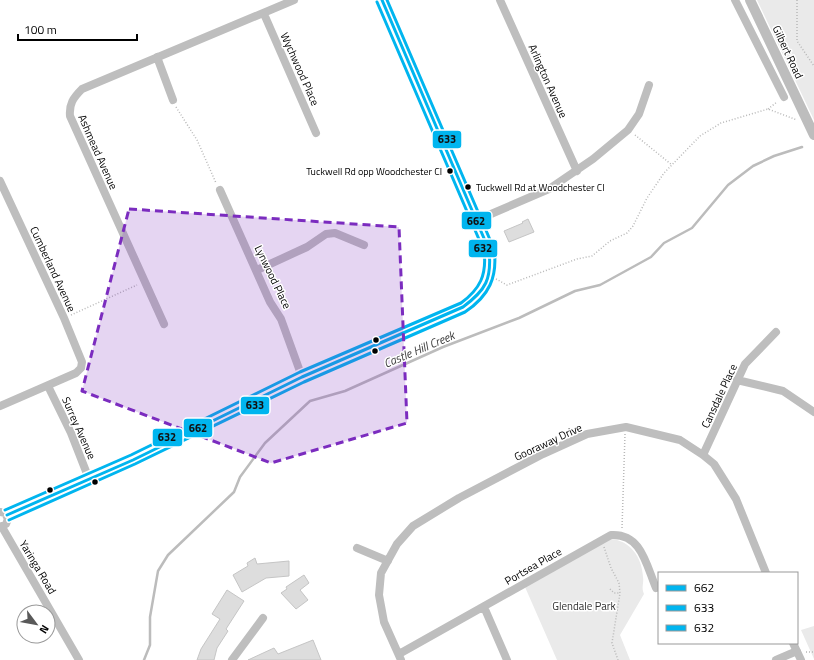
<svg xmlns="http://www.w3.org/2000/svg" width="814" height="660" font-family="'Titillium Web',sans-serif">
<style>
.green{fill:#eaeaea}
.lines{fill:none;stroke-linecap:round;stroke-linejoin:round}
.stream{stroke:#bcbcbc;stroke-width:2.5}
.building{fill:#ddd;stroke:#c5c5c5}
.path{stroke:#b8b8b8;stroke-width:1.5;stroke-dasharray:1 2;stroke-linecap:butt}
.minor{stroke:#bebebe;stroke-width:8}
.major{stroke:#bdbdbd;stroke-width:10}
.bus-1-casing{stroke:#fff;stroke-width:6}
.bus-2-casing{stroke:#fff;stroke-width:6}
.bus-3-casing{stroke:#fff;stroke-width:6}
.bus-1{stroke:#00b5ef;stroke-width:3}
.bus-2{stroke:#00b5ef;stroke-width:3}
.bus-3{stroke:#00b5ef;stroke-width:3}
.marked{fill:#7b2cbf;fill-opacity:0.2;stroke:#7b2cbf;stroke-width:3;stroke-dasharray:8 5;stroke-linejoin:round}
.bus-dot{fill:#000;stroke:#fff;stroke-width:1.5}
.labels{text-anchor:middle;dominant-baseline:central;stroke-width:3;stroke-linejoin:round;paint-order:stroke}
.bus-label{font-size:10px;fill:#000;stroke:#fff;text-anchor:end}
.street-label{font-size:11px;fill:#000;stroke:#fff}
.park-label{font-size:11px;fill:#303030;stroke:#fff}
.water-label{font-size:12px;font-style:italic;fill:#414141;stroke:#fff}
.line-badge{stroke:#fff;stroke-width:1.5}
.pale-badge-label{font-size:11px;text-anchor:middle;font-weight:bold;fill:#111}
</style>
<rect width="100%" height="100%" fill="#fff"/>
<!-- green -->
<path class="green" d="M757,0H814V120Z
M610,539C630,540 642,557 643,577C644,584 641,587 644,594L620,635L630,660H557L525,587Z
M814,626V659L801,630Z"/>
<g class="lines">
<!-- stream -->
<path class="stream" d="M144,660L150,645V617L158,571L168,555L234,492L240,477L265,443L310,401L345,391L443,347L519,318L575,291L600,285L651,257L664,243L692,228L728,185L753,166L774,156L802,147"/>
</g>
<!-- building -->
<path class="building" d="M528,219L534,232L509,242L504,231L523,223L522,222Z
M255,558L257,564L289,561V576L266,578L242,592L233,575L248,566L247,563Z
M304,575L309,583L300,590L308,600L296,609L281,593L287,589L286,587Z
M227,590L244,601L226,629L228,631L217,648L214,660H197L201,649L220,619L212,614Z
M313,640L321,660H248L274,648L278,654Z"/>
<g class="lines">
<!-- path -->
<path class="path" d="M797,0V41L814,66
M176,107L197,140L216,183
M768,109L777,102
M635,135L672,165
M496,279L507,285L577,259L592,256L610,241L627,233L633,226L647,198L664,173L700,136L721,123L768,109L797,120
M71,315L137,285
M622,528L625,434
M604,547L611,568L619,583L620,593L612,643L618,660
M610,589L614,593H620
M806,652H814"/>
<!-- minor -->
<path class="minor" d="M500,0L577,171
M735,0L784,97
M264,14L316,133
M157,57L173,100
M0,181L64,318L82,362L81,368L76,373L0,406
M220,190L270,302L281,319L302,377
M477,220L549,189L593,159L628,130L639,114L649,85
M257,270L307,247L326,234L335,233L364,245
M164,324L70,116C69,104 73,98 82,89L294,0
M737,380L783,391L814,412
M48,386L71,433L89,479
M703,455L745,364L776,332
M0,512L5,513L8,519L6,524L0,527
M7,515L133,460L302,377L463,307C487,291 493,279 489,250L382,0
M2,527L79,660
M357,548L388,561
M484,607L507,660
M793,643L801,660
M399,654L611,535C641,533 646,564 656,588
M232,660L263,618
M401,660L384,622L379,595L381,573L397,544L413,526L459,498L543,454L587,434L626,427L680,440L703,455L714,464L736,499L766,573
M776,660L797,651"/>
<!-- major -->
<path class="major" d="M750,0L814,135"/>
<!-- bus-1 casing -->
<g class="bus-1-casing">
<path id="bus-1" d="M7,515L133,460L302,377L463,307C486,290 492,279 489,250L382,0"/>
</g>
<!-- bus-2 casing -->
<g class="bus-2-casing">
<path id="bus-2" d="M9,520L135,464L304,382L465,312C489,296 498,277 494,249L387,0"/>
</g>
<!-- bus-3 casing -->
<g class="bus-3-casing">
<path id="bus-3" d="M5,510L131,455L300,372L461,303C480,289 487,275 484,251L377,2"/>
</g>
<!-- bus-1 -->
<use href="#bus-1" class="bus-1"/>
<!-- bus-2 -->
<use href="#bus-2" class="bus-2"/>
<!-- bus-3 -->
<use href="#bus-3" class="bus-3"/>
</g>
<!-- marked area -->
<path class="marked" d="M129,209L399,227L407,423L271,463L82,391Z"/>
<!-- markers -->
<g class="bus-dot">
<circle cx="450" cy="171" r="3.5"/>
<circle cx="468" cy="187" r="3.5"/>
<circle cx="376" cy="340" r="3.5"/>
<circle cx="375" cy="351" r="3.5"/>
<circle cx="95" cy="482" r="3.5"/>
<circle cx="50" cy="490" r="3.5"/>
</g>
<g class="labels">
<!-- bus labels -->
<g class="bus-label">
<text x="442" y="171">Tuckwell Rd opp Woodchester Cl</text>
<text x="476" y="187" text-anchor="start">Tuckwell Rd at Woodchester Cl</text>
</g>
<!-- street labels -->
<g class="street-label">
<text transform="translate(788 52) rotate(65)">Gilbert Road</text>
<text transform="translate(300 69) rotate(66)">Wychwood Place</text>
<text transform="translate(548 81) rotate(66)">Arlington Avenue</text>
<text transform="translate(98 152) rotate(66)">Ashmead Avenue</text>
<text transform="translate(53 269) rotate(65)">Cumberland Avenue</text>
<text transform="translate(273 277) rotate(64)">Lynwood Place</text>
<text transform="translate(719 396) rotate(-65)">Cansdale Place</text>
<text transform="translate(79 428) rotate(66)">Surrey Avenue</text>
<text transform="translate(548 442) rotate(-25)">Gooraway Drive</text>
<text transform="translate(533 566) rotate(-30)">Portsea Place</text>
<text transform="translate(38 567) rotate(59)">Yaringa Road</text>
</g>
<!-- park labels -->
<g class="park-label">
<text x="584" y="606">Glendale Park</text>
</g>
<!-- water labels -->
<g class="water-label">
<text transform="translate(419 349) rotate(-23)">Castle Hill Creek</text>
</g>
</g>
<g class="line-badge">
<rect x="432" y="130" width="30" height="19" rx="4" fill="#00b5ef"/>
<rect x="461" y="211" width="31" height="19" rx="4" fill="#00b5ef"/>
<rect x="468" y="239" width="30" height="19" rx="4" fill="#00b5ef"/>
<rect x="240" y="396" width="30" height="19" rx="4" fill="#00b5ef"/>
<rect x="183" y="418" width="30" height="20" rx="4" fill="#00b5ef"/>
<rect x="152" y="428" width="31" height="19" rx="4" fill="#00b5ef"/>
</g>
<g class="pale-badge-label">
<text x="447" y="143">633</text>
<text x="476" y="225">662</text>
<text x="483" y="252">632</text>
<text x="255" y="409">633</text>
<text x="198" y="432">662</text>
<text x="167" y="441">632</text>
</g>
<!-- legend -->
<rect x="658" y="572" width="140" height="72" fill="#ffffff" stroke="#999999"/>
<rect x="666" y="585" width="20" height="6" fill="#00b5ef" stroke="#999999"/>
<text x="694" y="592" font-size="12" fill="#000000">662</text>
<rect x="666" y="605" width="20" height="6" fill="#00b5ef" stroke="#999999"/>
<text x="694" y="612" font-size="12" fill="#000000">633</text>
<rect x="666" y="625" width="20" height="6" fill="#00b5ef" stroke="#999999"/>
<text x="694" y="632" font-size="12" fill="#000000">632</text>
<!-- north arrow -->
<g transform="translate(36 624) rotate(122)"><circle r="19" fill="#ffffff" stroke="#999999"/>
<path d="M0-3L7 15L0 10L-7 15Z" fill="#595959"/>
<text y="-6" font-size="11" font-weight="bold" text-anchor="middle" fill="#000000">N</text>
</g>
<!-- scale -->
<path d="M18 34v6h119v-6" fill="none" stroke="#000000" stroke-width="2"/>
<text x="24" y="34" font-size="12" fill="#000000" stroke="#ffffff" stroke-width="3" paint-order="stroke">100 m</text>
</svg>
